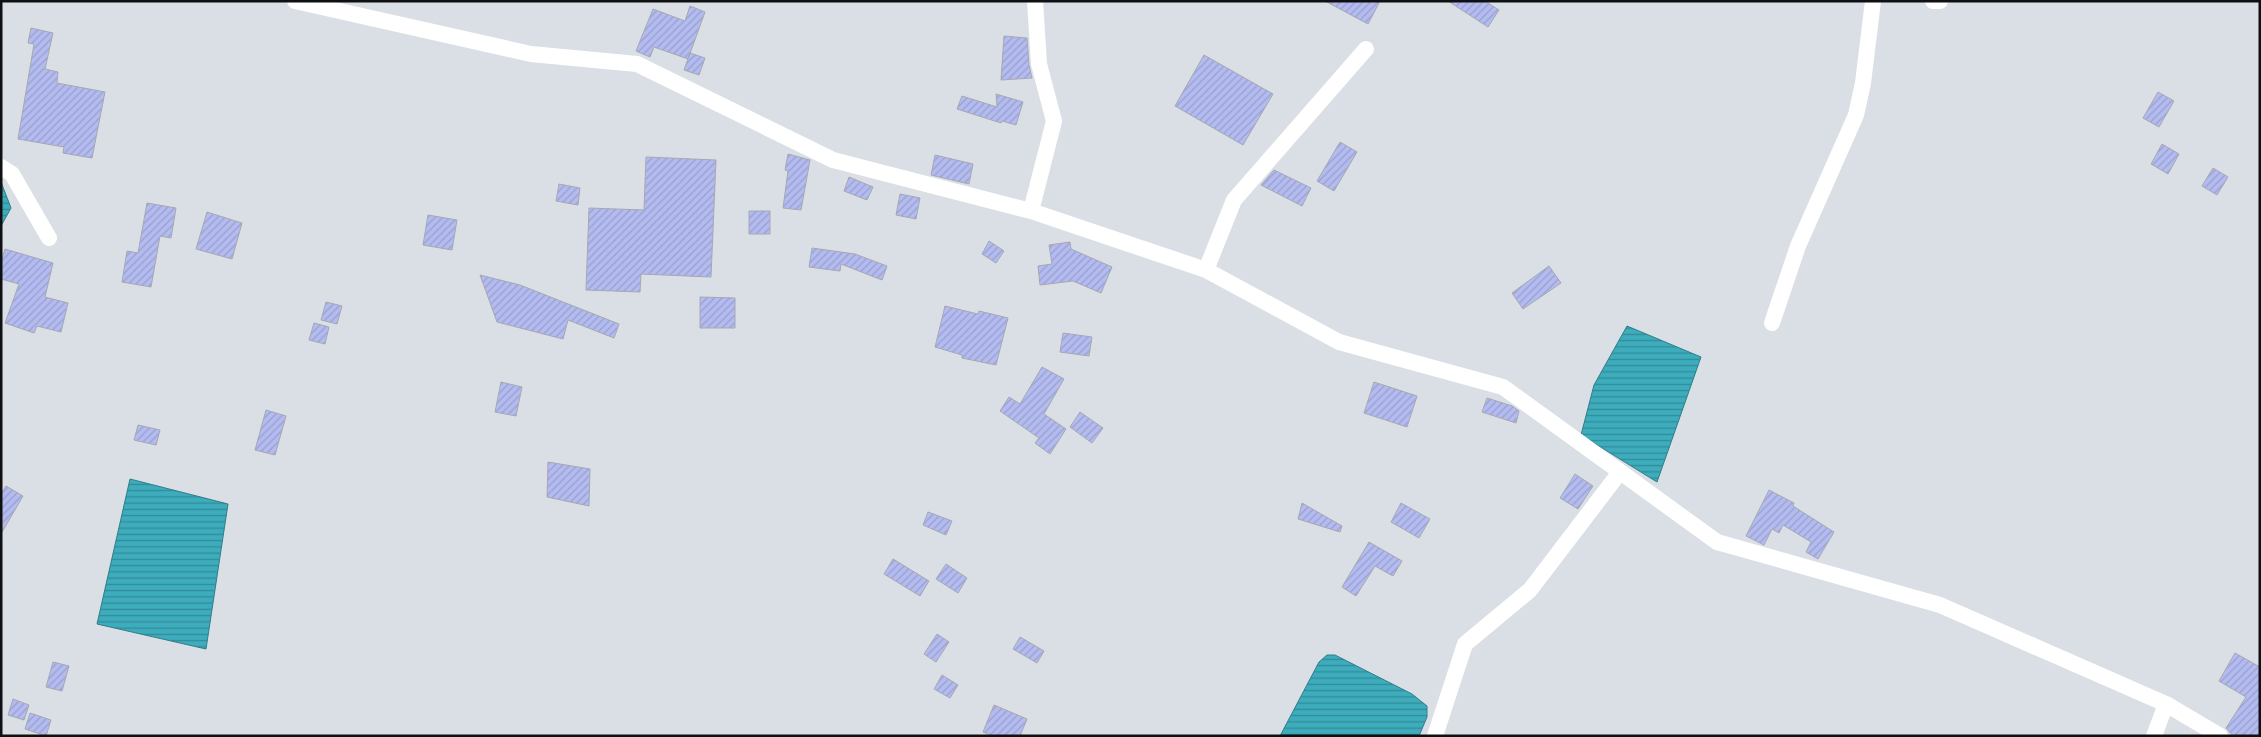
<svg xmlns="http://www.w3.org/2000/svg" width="2261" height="737" font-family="Arial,sans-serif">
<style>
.water{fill:url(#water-rules);stroke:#2f7d89}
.building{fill:url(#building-hatch);stroke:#a6a8b0}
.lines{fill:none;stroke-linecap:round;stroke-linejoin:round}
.street{stroke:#fff;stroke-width:16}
</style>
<defs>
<pattern id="water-rules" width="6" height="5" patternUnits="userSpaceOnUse" patternTransform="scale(1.25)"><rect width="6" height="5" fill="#3dacbc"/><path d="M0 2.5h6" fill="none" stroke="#328b97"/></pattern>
<pattern id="building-hatch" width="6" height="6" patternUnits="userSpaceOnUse" patternTransform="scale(1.25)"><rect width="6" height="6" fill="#b3bbf0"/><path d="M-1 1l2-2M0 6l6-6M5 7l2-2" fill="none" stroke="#99a0cd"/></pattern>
</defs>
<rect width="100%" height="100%" fill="#dadfe6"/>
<!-- water -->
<path class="water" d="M1,182L11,208L1,226Z
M1627,326L1701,357L1657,482L1581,435L1594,385Z
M130,479L228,504L206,649L97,624Z
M1327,655H1335L1412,694L1427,706V717L1419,736H1280L1319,662Z"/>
<!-- building -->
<path class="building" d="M1325,1H1380L1368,24Z
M1448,1H1485L1499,10L1488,27Z
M690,6L705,12L688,59L654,47L650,57L636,51L653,9L685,21Z
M31,28L53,33L45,69L58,72L57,83L105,92L92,158L63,153L64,147L18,139L34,44L28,43Z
M1004,36L1027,38L1029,65L1032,78L1001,80Z
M690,53L705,58L699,75L684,70Z
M1204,55L1273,94L1243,145L1175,106Z
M2158,92L2174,101L2159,127L2143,118Z
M996,94L1023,102L1016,125L1002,121L1001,123L957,109L962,96L997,107Z
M1340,142L1357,152L1334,191L1317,181Z
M2162,144L2179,154L2168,174L2151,164Z
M788,154L810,160L801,210L783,208L788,171L785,170Z
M935,155L973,164L969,184L931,175Z
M646,157L716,160L711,277L641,274L640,292L586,290L589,208L644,210Z
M2213,168L2228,177L2217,195L2202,186Z
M1274,170L1311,188L1302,206L1261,185Z
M849,177L873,187L867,200L844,191Z
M559,184L580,188L578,205L556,201Z
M900,194L920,198L916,219L896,215Z
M147,203L176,208L171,238L160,236L151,287L122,282L127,251L138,253Z
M749,211H770V234H749Z
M207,212L242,223L232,259L196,249Z
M428,215L457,220L452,250L423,245Z
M989,241L1004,251L996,263L982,254Z
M1070,242L1071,249L1112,267L1101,293L1073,281L1040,285L1038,266L1052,264L1049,245Z
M812,248L855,254L887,266L882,280L841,264L840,271L809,267Z
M5,249L53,263L45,297L68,303L61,332L37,326L34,333L5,323L19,284L1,279V262Z
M1549,266L1561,283L1523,309L1512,293Z
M480,275L520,285L619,324L614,338L568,320L563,339L497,322Z
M700,297L735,298V328H700Z
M326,302L342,306L337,324L321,320Z
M945,306L978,314L979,311L1008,318L996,365L962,358V355L935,347Z
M314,323L329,327L325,344L309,340Z
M1063,333L1092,337L1089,356L1060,352Z
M1042,367L1064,379L1044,414L1066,429L1050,454L1035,443L1039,438L1000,411L1009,397L1020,404Z
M501,382L522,387L516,416L495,412Z
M1374,382L1417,396L1407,427L1364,413Z
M1487,398L1512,406L1519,411L1516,423L1482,412Z
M266,410L286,416L275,455L255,450Z
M1080,412L1103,428L1092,443L1070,427Z
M138,425L160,430L156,445L134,440Z
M548,462L590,469L589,506L547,497Z
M1575,474L1593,486L1578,509L1560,498Z
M6,486L23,496L1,534V494Z
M1769,490L1794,503L1793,506L1834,532L1818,559L1806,552L1811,542L1783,525L1779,533L1772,529L1764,545L1746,536Z
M1302,503L1342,526L1340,532L1298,519Z
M1401,503L1430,519L1419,538L1391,522Z
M928,512L952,521L946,535L923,525Z
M1369,542L1402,561L1393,576L1375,566L1356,596L1342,587Z
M893,559L929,581L920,596L884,574Z
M946,564L967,578L958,593L936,579Z
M937,634L949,642L936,662L924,654Z
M1020,637L1044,651L1037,663L1013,649Z
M2235,653L2260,667V736H2233L2226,728L2246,697L2219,681Z
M53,662L69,666L62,691L46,687Z
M942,675L958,685L950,698L934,689Z
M13,699L29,705L24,720L8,715Z
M994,705L1027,719L1020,736H993L983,732Z
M30,713L51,720L46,736L25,729Z"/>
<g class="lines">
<!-- street -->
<path class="street" d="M295,1L531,54L637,64L833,160L1031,211L1206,270L1339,342L1503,387L1717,542L1940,605L2166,704L2220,736
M1933,1H1940
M1,167L12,174L49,238
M1031,211L1054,121L1039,64L1035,1
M1206,270L1234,200L1366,49
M1772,323L1798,246L1856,115L1863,83L1873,1
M1435,736L1465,644L1530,590L1620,472
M2154,736L2166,704"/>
</g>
<!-- border -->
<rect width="2261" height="737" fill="none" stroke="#0e1012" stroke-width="5"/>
</svg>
